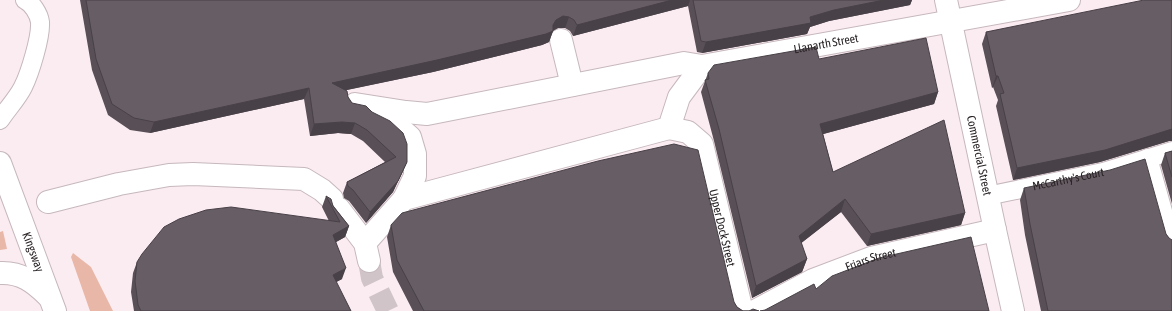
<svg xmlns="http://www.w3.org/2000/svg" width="1172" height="311" font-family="'Asap Condensed',sans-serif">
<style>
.green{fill:#e9b7a7}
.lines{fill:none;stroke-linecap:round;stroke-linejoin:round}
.street-tunnel{stroke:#d1c4c9;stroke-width:22;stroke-dasharray:22 11;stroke-linecap:butt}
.lane-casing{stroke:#c6b8bd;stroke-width:20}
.street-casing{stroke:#c6b8bd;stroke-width:24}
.primary-casing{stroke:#c6b8bd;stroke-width:24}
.lane{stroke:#fff;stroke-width:18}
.street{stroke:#fff;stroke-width:22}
.primary{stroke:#fff;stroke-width:22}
.wall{fill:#595057}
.shaded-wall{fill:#484147}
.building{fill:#675d65;stroke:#484147}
.labels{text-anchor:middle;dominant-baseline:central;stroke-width:4;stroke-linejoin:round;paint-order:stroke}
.street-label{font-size:12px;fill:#292325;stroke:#fbecf2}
</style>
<rect width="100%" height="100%" fill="#fbecf2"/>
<!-- green -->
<path class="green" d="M3,231L7,249L0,250V232Z
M73,253L91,267L113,311H90L71,257Z"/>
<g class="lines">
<!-- street-tunnel -->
<path class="street-tunnel" d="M369,261L372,278L388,311"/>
<!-- lane casing -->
<g class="lane-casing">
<g id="lane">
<path d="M0,120C7,109 17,99 23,87C30,73 41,37 40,22C39,14 32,3 25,0"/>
<path d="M1148,158L1172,243"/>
<path id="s1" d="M987,196L1103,172L1172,151"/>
</g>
</g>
<!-- street casing -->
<g class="street-casing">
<g id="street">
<path id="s2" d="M946,0L995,230L1013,311"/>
<path d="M561,40L572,85"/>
<path id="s3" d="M355,104L406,112L427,114L684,63L702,66L1069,0"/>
<path d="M373,112L393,122L410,137L415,154V176L404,199"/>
<path id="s4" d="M669,128L688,132L702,144L742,311"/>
<path d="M48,202L119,184L169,175L193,174L304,179L322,190L332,199"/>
<path d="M339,209L365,243L369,261"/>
<path d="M365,243L404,199L669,128L679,97L702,66"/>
<path id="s5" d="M755,311L813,280L871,258L995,230"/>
</g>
</g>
<!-- primary casing -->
<g class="primary-casing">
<g id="primary">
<path id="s6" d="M0,163L55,311"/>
<path d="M0,273C21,272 34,282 48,296"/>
</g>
</g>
<!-- lane -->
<use href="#lane" class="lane"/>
<!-- street -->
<use href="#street" class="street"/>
<!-- primary -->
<use href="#primary" class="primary"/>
</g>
<!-- wall -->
<path class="wall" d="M80,0H912L910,5L829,21L810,27L807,34L702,53L697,52L688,6L573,36L570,31L565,28H558L553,31L549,42L542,45L433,72L346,90L348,97L352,103L407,162L402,173L393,192L366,223L349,201L344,198L343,193L347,182L385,162L363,141L351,134L338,133L310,136L304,99L150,133L130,130L108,115L92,70Z
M1172,0V141H1169L1100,162L1013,180L996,106L998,100L993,87L992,88L982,44L986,32Z
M819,59L938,92L934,104L823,134L833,172L965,213L961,225L867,246L841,212L801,243L807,259L802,272L752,298L714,141L701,92L708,73Z
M1172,151V204L1161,165L1165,153Z
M1024,188L1166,234L1169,238L1172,311H1041L1025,235L1020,200Z
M326,196L349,226L345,237L336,242L342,279L336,282L351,311H134L131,292L133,273L137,262L329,221L322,207Z
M391,225L734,302L737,307L743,311H759H413L393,272L387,237Z"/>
<!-- shaded-wall -->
<path class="shaded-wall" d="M672,0H690L688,6L573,36L577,25Z
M884,0H912L910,5L829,21L810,27L807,34L702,53L706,42L810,17L834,10Z
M563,16L569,17L565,28H558L552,31H553L549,42L542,45L433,72L328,94L332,83L553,25L556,20Z
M996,76H998L993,87L992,88Z
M309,88L304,99L150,133L154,122Z
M938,92L934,104L816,136L820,124Z
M342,122L355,123L351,134L338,133L310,136L314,124Z
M1172,129V141H1169L1100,162L1013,180L1017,168Z
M407,162L402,173L393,192L366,223L370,212Z
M845,199L841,212L795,248L799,236Z
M965,213L961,225L867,246L871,234Z
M349,226L345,237L329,246L333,235Z
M807,259L802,272L752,298L756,286Z
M346,268L342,279L329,286L333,275Z"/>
<!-- building -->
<path class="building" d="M86,0H672L577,25L574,20L569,17L563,16L556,20L553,25V31L546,34L437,60L332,83L347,91L348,97L352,103L366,106L372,112L390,121L403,133L407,144V162L398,181L370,212L353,190L348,186L347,182L396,157L367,130L355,123L342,122L314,124L309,88L154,122L134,118L112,104L96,59Z
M693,0H884L834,10L810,17L811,23L706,42L701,41Z
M1144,0H1172V129L1105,150L1017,168L1000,94L1004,93L998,76H996L986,32Z
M926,38L938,92L820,124L833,172L944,120L965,213L871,234L845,199L799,236L807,259L756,286L719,129L705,80L709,79L708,73L714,65L816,47L819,59Z
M674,144L698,150L734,302L737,307L743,311H749L753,309L759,311H424L397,260L391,225L402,213L598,161Z
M1172,151V177L1165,153Z
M1145,159L1166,234L1169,238L1172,240V311H1048L1030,224L1024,188L1110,170Z
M326,196L331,199L333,206L349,226L333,235L346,268L333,275L351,311H141L138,305L135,281L137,262L142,254L164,227L179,219L206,210L231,207L340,222Z
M971,237L989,311H760L765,310L814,284L816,289L832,276L879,258Z"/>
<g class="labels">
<!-- street labels -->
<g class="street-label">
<text stroke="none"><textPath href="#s3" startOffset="479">Llanarth Street</textPath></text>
<text stroke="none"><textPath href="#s2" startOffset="159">Commercial Street</textPath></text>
<text stroke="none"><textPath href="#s1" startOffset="83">McCarthy's Court</textPath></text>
<text stroke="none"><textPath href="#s4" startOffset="124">Upper Dock Street</textPath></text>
<text stroke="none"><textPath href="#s6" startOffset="95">Kingsway</textPath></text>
<text stroke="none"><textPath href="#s5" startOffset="127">Friars Street</textPath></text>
</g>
</g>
</svg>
